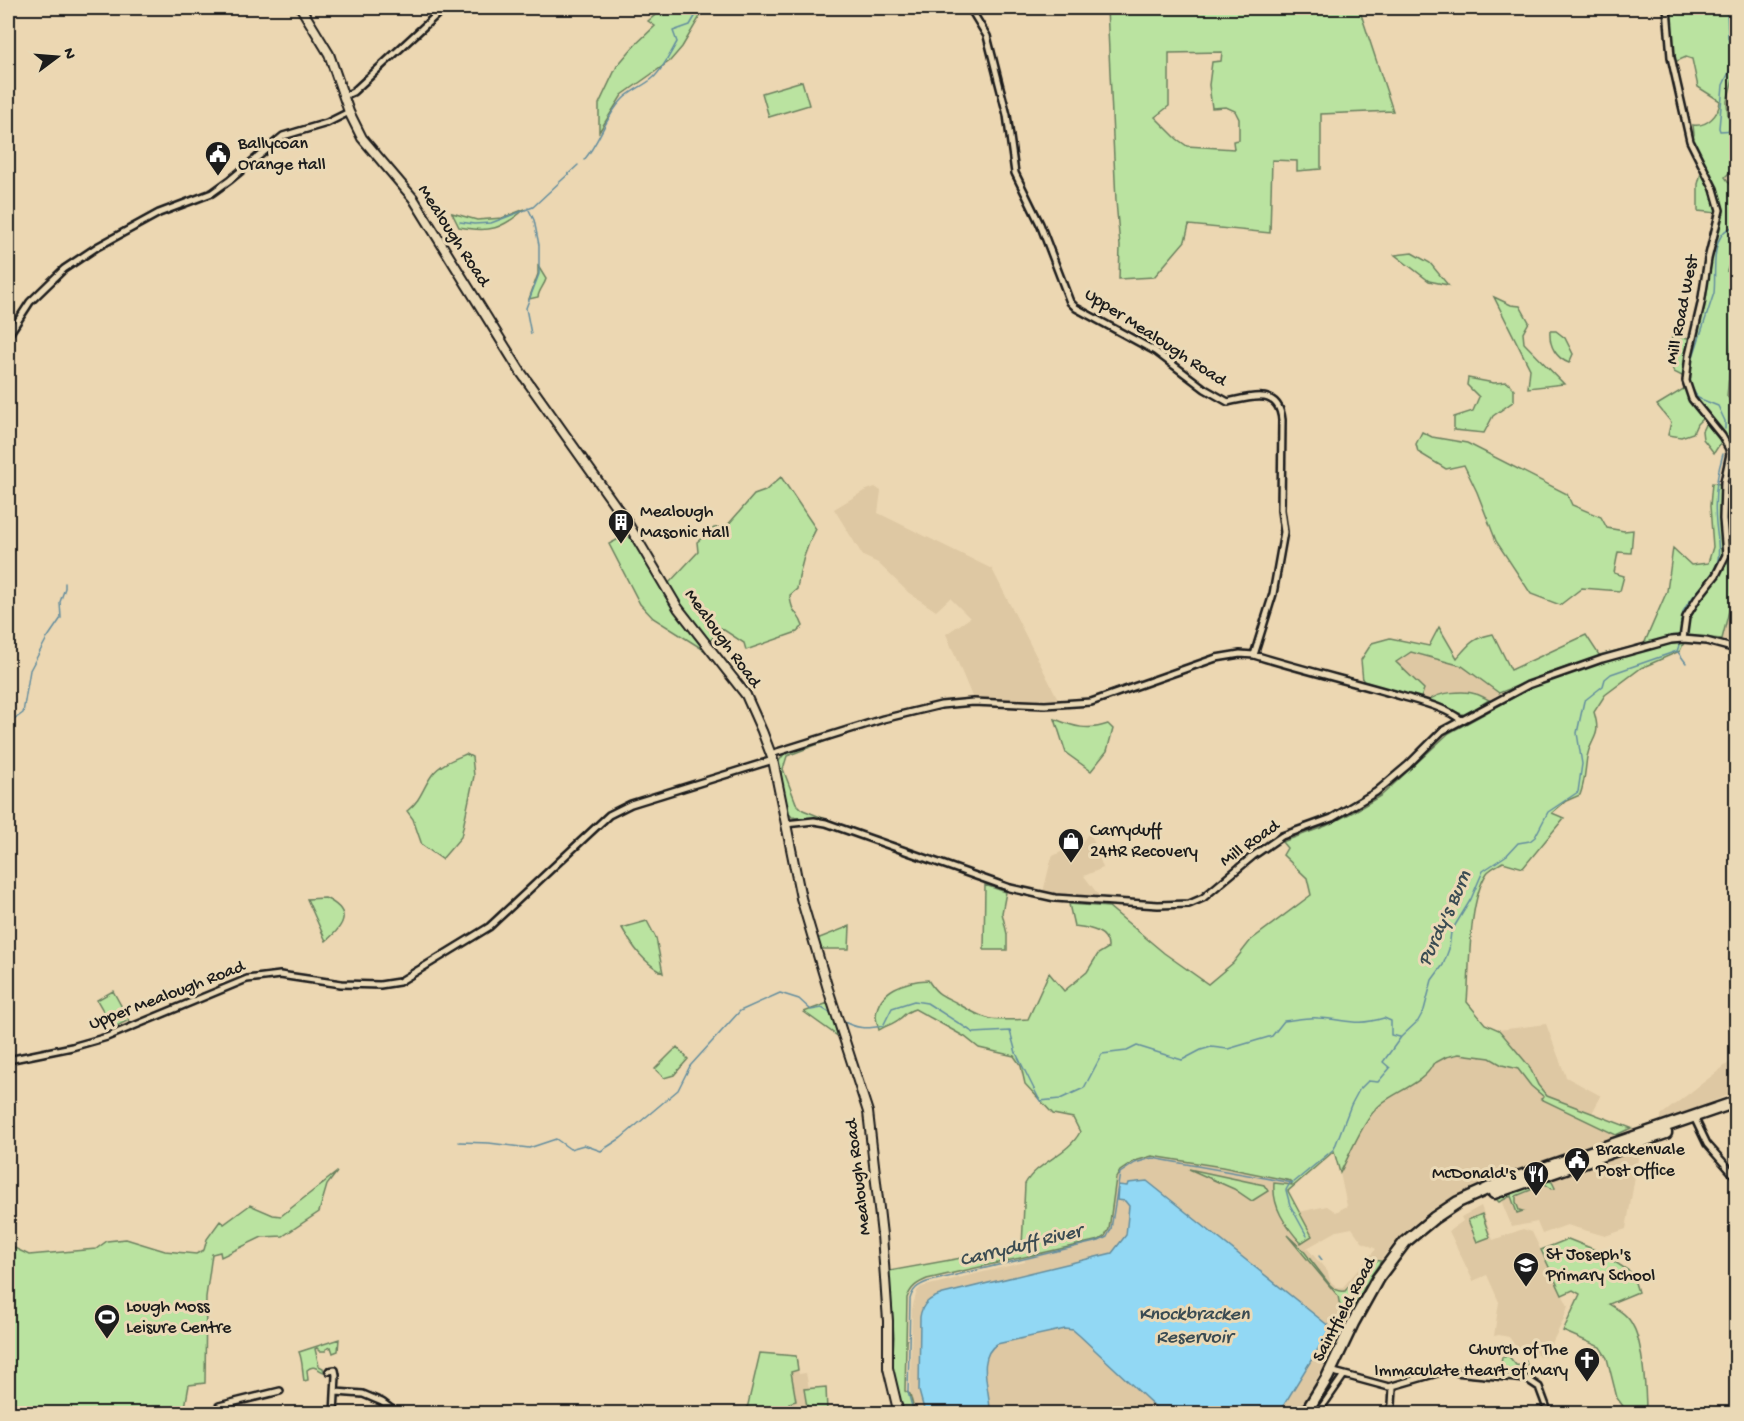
<svg xmlns="http://www.w3.org/2000/svg" width="1744" height="1421" font-family="'Gochi Hand',sans-serif">
<style>
.built{fill:#dec8a3;fill-rule:evenodd}
.green{fill:#bae3a0;stroke:#6b805e;stroke-width:1.5;fill-rule:evenodd}
.water{fill:#92d8f4;stroke:#638d9e;stroke-width:1.5}
.lines{fill:none;stroke-linecap:round;stroke-linejoin:round}
.stream{stroke:#638d9e;stroke-width:1.5}
.street-casing{stroke:#1c1c1c;stroke-width:10}
.secondary-casing{stroke:#1c1c1c;stroke-width:12}
.highway-casing{stroke:#1c1c1c;stroke-width:15}
.street{stroke:#ead9b6;stroke-width:5}
.secondary{stroke:#ead9b6;stroke-width:8}
.highway{stroke:#ead9b6;stroke-width:10}
.labels{text-anchor:middle;dominant-baseline:central;stroke-width:6;stroke-linejoin:round;paint-order:stroke}
.poi-label{font-size:18px;fill:#1c1c1c;stroke:#ead9b6;text-anchor:start}
.street-label{font-size:18px;fill:#1c1c1c;stroke:#ead9b6}
.water-label{font-size:20px;font-style:italic;fill:#3a4b52;stroke:#ead9b6}
</style>
<rect width="100%" height="100%" fill="#ecd7b2"/>
<filter id="ink" filterUnits="userSpaceOnUse"><feTurbulence type="fractalNoise" baseFrequency=".0167" numOctaves="2"/><feDisplacementMap in="SourceGraphic" scale="12" xChannelSelector="R" yChannelSelector="G"/><feConvolveMatrix kernelMatrix="1 2 1 2 8 2 1 2 1" color-interpolation-filters="sRGB"/></filter>
<g filter="url(#ink)">
<!-- built -->
<path class="built" d="M1736,307V407L1727,396Z
M875,487L881,491L878,513L992,569L1059,701H1004L973,699L946,634L970,618L950,598L936,611L909,593L878,563L863,556L834,509L864,491Z
M1736,574V643L1722,639L1733,595Z
M1410,652L1462,666L1499,693L1489,700L1474,692L1432,697L1429,701L1421,698L1395,662Z
M1090,831L1103,868L1084,876L1100,897L1043,892L1051,860L1053,856L1083,841Z
M1546,1024L1566,1077L1601,1096L1592,1113L1547,1096L1538,1085L1529,1066L1499,1030Z
M1459,1054L1490,1058L1502,1065L1519,1069L1531,1086L1544,1097L1542,1099L1616,1135L1505,1174L1498,1171L1494,1177L1495,1179L1450,1199L1431,1210L1404,1232L1385,1254L1370,1278L1309,1394L1295,1413H915L910,1394L912,1309L917,1291L921,1287L1025,1262L1029,1197L1080,1132L1073,1118L1108,1057L1297,1184L1292,1186L1288,1191L1299,1212L1327,1206L1336,1212L1347,1206L1340,1173L1356,1138L1380,1104L1424,1075L1433,1064L1446,1057ZM1352,1228L1362,1242L1376,1249L1343,1287H1337L1330,1281L1328,1272L1307,1248L1337,1231Z
M1730,1062L1736,1074V1092L1661,1122V1115Z
M1640,1147L1626,1229L1605,1236L1567,1225L1542,1234L1537,1222L1512,1227L1500,1198Z
M1481,1206L1493,1240L1523,1229L1532,1232L1568,1306L1563,1321L1545,1357L1539,1356L1535,1352L1530,1354L1516,1347L1509,1337L1499,1335L1494,1336L1499,1302L1487,1275L1473,1281L1449,1231L1463,1221L1461,1217Z
M798,1370L799,1374L806,1373L809,1388L804,1389L808,1413H804L803,1411L791,1413L789,1402L796,1401L790,1372Z"/>
<!-- green -->
<path class="green" d="M664,8H705L682,47L670,61L622,95L599,132V104L617,66L634,46L655,26L648,21Z
M1107,8H1359L1393,111L1321,114V169L1297,171V161L1272,160L1270,233L1189,225L1185,241L1154,277L1119,279L1120,246L1116,201ZM1222,52L1221,61L1212,62L1209,85L1212,108L1226,107L1235,111L1239,119V140L1233,141L1234,149L1187,146L1177,139L1155,117L1169,106V53Z
M1669,8H1732L1736,13V68L1727,101L1728,117L1736,121V166L1725,177L1736,192V245L1727,271L1736,268V307L1727,396L1736,407V503L1735,528L1736,574L1733,595L1722,639L1687,636L1680,651L1641,668L1605,695L1594,712C1602,739 1591,736 1587,757C1585,770 1585,782 1580,795L1566,801L1552,813L1564,818L1523,868L1503,862C1498,865 1491,868 1487,873C1468,901 1470,968 1467,1002L1485,1024L1499,1030L1529,1066L1538,1085L1547,1096L1631,1128L1616,1135L1541,1099L1544,1097L1531,1086L1518,1069L1502,1065L1490,1058L1459,1054L1446,1057L1433,1064C1426,1082 1395,1092 1381,1104C1365,1117 1350,1154 1340,1173L1334,1151L1288,1191L1312,1236L1301,1243C1285,1225 1272,1207 1274,1183L1292,1185L1291,1181L1222,1167L1152,1156L1135,1161L1120,1171L1116,1178L1109,1229L1105,1236L1099,1240L927,1279C917,1283 911,1287 907,1298L905,1391L910,1394L915,1413H903L895,1388L892,1369L894,1337L889,1271L1022,1247L1025,1184C1038,1161 1068,1155 1080,1132L1073,1118L1053,1114L1025,1084L1021,1066L1014,1056L979,1048L965,1037L915,1009C903,1013 907,1014 898,1020C893,1024 885,1026 879,1030C878,1026 876,1020 876,1016C878,989 906,981 928,980C937,995 942,995 957,1003C988,1022 992,1021 1028,1019L1049,973L1064,991L1087,972L1098,954L1108,948C1109,930 1088,928 1074,926L1069,904L1109,907L1164,953L1208,984L1233,963L1251,940L1311,895L1307,878L1283,855L1287,848L1282,842L1326,826L1355,811L1382,795L1449,733L1531,688L1575,671L1569,666L1499,693L1462,666L1411,652L1396,662L1424,689L1421,698L1429,701C1436,692 1465,690 1476,694C1480,695 1485,698 1489,700L1465,715L1363,681L1361,660L1372,643L1390,638L1429,646L1439,627L1457,658C1470,643 1473,638 1493,634L1511,670L1586,635L1599,655L1644,644L1667,591L1673,548L1691,565L1708,563L1713,547L1710,506L1712,483L1721,484L1720,518L1724,553L1720,563H1726L1724,492L1729,444L1698,406L1686,379L1697,334L1710,261L1723,211L1717,191L1692,142L1694,134L1693,125C1707,127 1719,115 1720,101L1698,87L1692,59L1686,57L1675,62Z
M802,81L809,105L769,117L762,93Z
M1701,173L1709,187L1717,213L1698,211V184Z
M525,209C502,229 490,233 459,227L452,213L477,220L502,218Z
M1412,253L1430,263L1448,285L1429,281L1395,255Z
M538,266L546,279C544,286 539,290 538,297L529,299L538,274Z
M1494,297L1511,305L1520,306L1529,322L1523,333L1524,343L1564,384L1528,388L1530,369Z
M1550,331H1556L1565,338L1573,354L1569,363C1556,358 1549,346 1550,331Z
M1672,337L1692,338L1682,376L1674,372L1668,358Z
M1468,378L1494,383L1507,382L1514,389V401L1493,416L1484,433L1454,430V417L1473,411L1479,397L1467,385Z
M1685,388L1690,401L1703,418L1697,424L1693,433L1681,437L1668,435L1671,422L1657,405Z
M1706,423L1721,442L1714,453L1703,439L1702,431Z
M1422,432L1432,437L1467,443L1567,494L1572,505L1601,517L1607,528L1624,531L1633,530L1631,553L1618,552L1614,573L1624,576L1620,591L1582,588L1560,605L1531,594L1496,541L1477,492L1464,465L1446,469L1418,452L1416,444Z
M781,477L816,529C805,548 800,566 797,589L790,595C791,614 798,611 803,626L797,632L746,650L744,643L721,628L709,642L692,623L668,584L698,552L697,542L714,528L726,527L754,495L765,491Z
M630,533L683,622L704,650L653,618L640,604L609,544Z
M1055,719C1074,727 1088,731 1108,724L1113,729L1107,751L1091,771L1066,753Z
M839,736L787,756L783,769L796,803L803,810L828,820L792,817L787,812L779,761L784,754Z
M466,754L472,757L474,776L461,837L442,859L422,845L413,819L407,811C422,799 422,789 432,775C440,764 454,759 466,754Z
M985,885L1006,892L1002,913L1007,934V950H984Z
M325,898C352,911 346,924 326,941L307,899Z
M647,921L656,938L663,973C643,962 633,947 622,928Z
M850,926L849,949H820L817,939Z
M113,991L129,1020L113,1028L97,1000Z
M828,1003L839,1037L804,1012Z
M677,1047L688,1059L674,1075L664,1078L655,1069Z
M1189,1169L1264,1185L1268,1191L1252,1201L1234,1189Z
M337,1172L327,1185L319,1212L283,1236L262,1237L221,1257L220,1252L212,1254L206,1297L205,1383L189,1385L184,1413H8V1245L29,1255L96,1249L107,1241L126,1239L165,1251L196,1254L204,1250L207,1239L220,1221L224,1224L250,1205L273,1215L281,1216Z
M1549,1181L1552,1182L1555,1188L1552,1189L1545,1184L1516,1196V1202L1519,1210L1523,1211L1517,1213L1511,1196L1499,1202L1495,1198Z
M1482,1214L1490,1237L1477,1242L1468,1220Z
M1287,1235L1303,1250L1330,1285C1334,1289 1338,1292 1345,1291L1373,1260L1381,1261L1369,1279L1344,1326L1338,1296Z
M1568,1239L1598,1251L1632,1273L1638,1292L1609,1304C1619,1310 1628,1315 1633,1326C1643,1343 1646,1393 1646,1413H1628L1617,1398L1607,1358L1600,1347L1563,1331L1580,1294L1573,1290L1562,1295L1541,1250Z
M339,1339L338,1351L333,1353L331,1347L326,1349V1351H320L317,1348L315,1349L319,1366L323,1368L324,1372C319,1371 314,1363 307,1370L308,1380L304,1381C302,1371 303,1361 299,1352Z
M760,1353L796,1356L798,1370L791,1372L796,1401L789,1403L791,1413L804,1411V1413H746Z
M1506,1353L1516,1365L1523,1366L1526,1361L1527,1366L1525,1373L1500,1372L1502,1357H1505Z
M826,1387L827,1411L821,1413H808L804,1389Z"/>
<!-- water -->
<path class="water" d="M1147,1181L1330,1327L1329,1331L1279,1413H1162L1080,1336L1073,1330L1065,1329L997,1344C975,1358 991,1391 990,1413H925L919,1391L920,1317C922,1303 930,1298 943,1294L1112,1253L1126,1235L1129,1206L1125,1201L1117,1200L1118,1185L1127,1186L1128,1183Z"/>
<g class="lines">
<!-- stream -->
<path class="stream" d="M1727,8L1728,37L1732,51L1731,68L1723,85L1719,128L1720,131L1736,130
M584,160C600,142 605,117 622,100C630,91 644,86 653,78C663,69 670,54 677,42L673,31L690,25L700,8
M528,208L534,220L539,245V274L526,308L531,334
M460,222L474,224L491,223L533,207L578,165
M1691,363L1714,293C1716,276 1711,246 1724,232C1727,229 1733,227 1736,225
M1690,385L1698,398L1718,406L1725,421V429
M1678,652L1686,663
M8,724L23,713L30,670L46,640L61,618L60,602L65,588V583
M841,1020C856,1029 866,1029 883,1026L892,1008L914,1001L927,1003L974,1033L1010,1031L1016,1053L1040,1101L1060,1099L1084,1088L1102,1054L1127,1051L1137,1046L1182,1060L1201,1050L1211,1047L1228,1049L1272,1036L1284,1021C1295,1020 1307,1017 1318,1018C1346,1019 1354,1027 1384,1018L1391,1021V1035L1400,1037
M459,1142L489,1143L529,1148L556,1139L570,1149L584,1145L601,1151L621,1138L678,1090L690,1066L740,1011L780,993L799,999L811,1010L822,1008L832,1014
M1290,1183L1286,1190L1290,1205L1307,1236
M1319,1256L1322,1260
M914,1414L908,1392L910,1299C913,1289 917,1286 927,1282L1099,1241L1107,1237L1111,1229L1120,1173L1135,1163L1152,1158L1293,1183L1334,1149L1351,1105L1359,1090L1368,1081L1378,1082L1390,1068L1383,1062L1401,1037L1418,1021L1424,1010L1432,980L1443,965L1449,949L1451,932L1471,899L1483,871L1507,855L1518,843L1530,841L1535,837L1548,812L1578,792L1582,764L1577,733L1584,701L1603,686L1605,679L1611,674L1677,651C1683,639 1678,625 1684,610C1693,592 1713,580 1718,560C1720,548 1717,535 1716,523C1714,499 1716,477 1723,454"/>
<!-- street casing -->
<g class="street-casing">
<path id="street" d="M970,8L987,36L1007,115L1015,173L1040,224L1070,302L1076,308L1155,351L1205,389L1228,402C1250,397 1279,387 1282,420L1281,510L1284,532L1273,594L1254,655
M1667,8L1671,57L1690,141L1714,189L1720,210L1708,259L1701,304L1689,355L1686,381L1692,399L1722,436L1729,449L1730,454L1724,482L1723,519L1726,555L1716,575L1697,599L1686,617L1683,639
M344,96L353,92L444,8
M8,336L30,302L64,269L97,247L159,213L212,193L230,180L283,136L327,123L349,112
M771,754L883,719L941,705L973,702L1045,705L1091,702L1216,658L1240,654L1254,655C1303,670 1353,682 1401,696C1421,702 1445,707 1461,720
M785,824L814,821L826,823L1010,888L1055,898L1158,905L1189,904L1203,898L1253,856L1282,836L1332,818L1376,792L1408,765L1442,731L1528,685L1602,659L1671,640L1683,639L1706,641L1736,649
M8,1060L72,1047L107,1037L247,979L280,975L341,984L380,985L399,982L489,927L609,815L631,804L773,760
M1694,1117L1707,1144L1736,1177
M329,1371L335,1370L336,1375L334,1414
M1330,1371L1389,1387L1444,1371L1527,1379L1539,1387L1549,1414
M336,1392L363,1394L382,1402L398,1414
M213,1414L219,1406L280,1391
M1317,1414L1344,1375
M1387,1414L1392,1405L1393,1387"/>
</g>
<!-- secondary casing -->
<g class="secondary-casing">
<path id="secondary" d="M301,8L329,54L349,112L362,138L413,198L520,371L627,522L678,608L746,695L762,731L773,760L801,898L828,989L868,1112L882,1235L888,1321V1368L899,1414"/>
</g>
<!-- highway casing -->
<g class="highway-casing">
<path id="highway" d="M1494,1193L1666,1133
M1305,1414L1327,1378L1353,1323L1378,1278L1405,1242L1434,1218L1458,1202L1503,1182L1736,1102"/>
</g>
<!-- street -->
<use href="#street" class="street"/>
<!-- secondary -->
<use href="#secondary" class="secondary"/>
<!-- highway -->
<use href="#highway" class="highway"/>
</g>
</g>
<!-- icons -->
<defs>
<g id="civic-pin" transform="scale(1.35)"><path d="M0 17L-7.5 6A9.5 9.5 0 1 1 7.5 6Z" fill="#1c1c1c" stroke="#ead9b6"/><path d="M-.6-6.5H3V-4.5H.6V-3L4-1V1h2V6H-6V1h2V-1L-.6-3ZM-1.2 2.5V6h2.4V2.5Z" fill="#fff"/></g>
<g id="building-pin" transform="scale(1.35)"><path d="M0 17L-7.5 6A9.5 9.5 0 1 1 7.5 6Z" fill="#1c1c1c" stroke="#ead9b6"/><path d="M-4-6H4V6H1V3H-1V6H-4ZM-2.5-4.3h1.7v1.8h-1.7ZM.8-4.3h1.7v1.8H.8ZM-2.5-1h1.7V.8h-1.7ZM.8-1h1.7V.8H.8Z" fill="#fff"/></g>
<g id="shop-pin" transform="scale(1.35)"><path d="M0 17L-7.5 6A9.5 9.5 0 1 1 7.5 6Z" fill="#1c1c1c" stroke="#ead9b6"/><path d="M-5-2.5h2.3a2.7 3.5 0 0 1 5.4 0H5L5.5 6h-11ZM-1.5-2.5h3a1.5 2.3 0 0 0-3 0Z" fill="#fff"/></g>
<g id="restaurant-pin" transform="scale(1.35)"><path d="M0 17L-7.5 6A9.5 9.5 0 1 1 7.5 6Z" fill="#1c1c1c" stroke="#ead9b6"/><path d="M-5-6h1v4h1v-4h1v4h1v-4h1v5L-1.5 .5V6h-2V.5L-5-1ZM5-6V6H3V1.5H1.5Q1.5-4 5-6Z" fill="#fff"/></g>
<g id="school-pin" transform="scale(1.35)"><path d="M0 17L-7.5 6A9.5 9.5 0 1 1 7.5 6Z" fill="#1c1c1c" stroke="#ead9b6"/><path d="M0-5L7-2L0 1L-7-2ZM-4 1L0 2.5L4 1V4Q0 6-4 4Z" fill="#fff"/></g>
<g id="stadium-pin" transform="scale(1.35)"><path d="M0 17L-7.5 6A9.5 9.5 0 1 1 7.5 6Z" fill="#1c1c1c" stroke="#ead9b6"/><path d="M0-5a6.5 5 0 1 0 0 10a6.5 5 0 1 0 0-10ZM-3.5-1.8h7v3.6h-7Z" fill="#fff"/></g>
<g id="church-pin" transform="scale(1.35)"><path d="M0 17L-7.5 6A9.5 9.5 0 1 1 7.5 6Z" fill="#1c1c1c" stroke="#ead9b6"/><path d="M-1.2-6h2.4v3.5h3.3v2.4h-3.3V6h-2.4V-.1h-3.3v-2.4h3.3Z" fill="#fff"/></g>
</defs>
<g fill-rule="evenodd">
<use href="#civic-pin" x="218" y="154"/>
<use href="#building-pin" x="621" y="522"/>
<use href="#shop-pin" x="1071" y="841"/>
<use href="#civic-pin" x="1577" y="1160"/>
<use href="#restaurant-pin" x="1536" y="1174"/>
<use href="#school-pin" x="1526" y="1265"/>
<use href="#stadium-pin" x="107" y="1317"/>
<use href="#church-pin" x="1587" y="1360"/>
</g>
<g class="labels">
<!-- poi labels -->
<g class="poi-label">
<text x="238" y="144">Ballycoan<tspan x="238" dy="21">Orange Hall</tspan></text>
<text x="640" y="512">Mealough<tspan x="640" dy="21">Masonic Hall</tspan></text>
<text x="1090" y="831">Carryduff<tspan x="1090" dy="21">24HR Recovery</tspan></text>
<text x="1596" y="1150">Brackenvale<tspan x="1596" dy="21">Post Office</tspan></text>
<text x="1516" y="1174" text-anchor="end">McDonald's</text>
<text x="1546" y="1255">St Joseph's<tspan x="1546" dy="21">Primary School</tspan></text>
<text x="126" y="1307">Lough Moss<tspan x="126" dy="21">Leisure Centre</tspan></text>
<text x="1568" y="1350" text-anchor="end">Church of The<tspan x="1568" dy="21">Immaculate Heart of Mary</tspan></text>
</g>
<!-- street labels -->
<g class="street-label">
<text transform="translate(453 236) rotate(57)">Mealough Road</text>
<text transform="translate(1683 310) rotate(-79)">Mill Road West</text>
<text transform="translate(1155 338) rotate(33)">Upper Mealough Road</text>
<text transform="translate(722 639) rotate(54)">Mealough Road</text>
<text transform="translate(1250 844) rotate(-35)">Mill Road</text>
<text transform="translate(167 996) rotate(-21)">Upper Mealough Road</text>
<text transform="translate(859 1177) rotate(-97)">Mealough Road</text>
<text transform="translate(1345 1310) rotate(-62)">Saintfield Road</text>
</g>
<!-- water labels -->
<g class="water-label">
<text transform="translate(1446 919) rotate(-65)">Purdy's Burn</text>
<text transform="translate(1021 1247) rotate(-14)">Carryduff River</text>
<text x="1194" y="1315">Knockbracken<tspan x="1194" dy="23">Reservoir</tspan></text>
</g>
</g>
<!-- margin -->
<rect width="1744" height="1421" fill="none" stroke="#ead9b6" stroke-width="30"/>
<rect x="15" y="15" width="1714" height="1391" fill="none" stroke="#1c1c1c" stroke-width="2" filter="url(#ink)"/>
<!-- north arrow -->
<g transform="translate(57 57) rotate(74)" stroke="#ead9b6" stroke-width="4.5" paint-order="stroke">
<path d="M0-4.5L10 22L0 15L-10 22Z" fill="#1c1c1c"/>
<text y="-9" font-size="16" font-weight="bold" text-anchor="middle" fill="#1c1c1c">N</text>
</g>
</svg>
